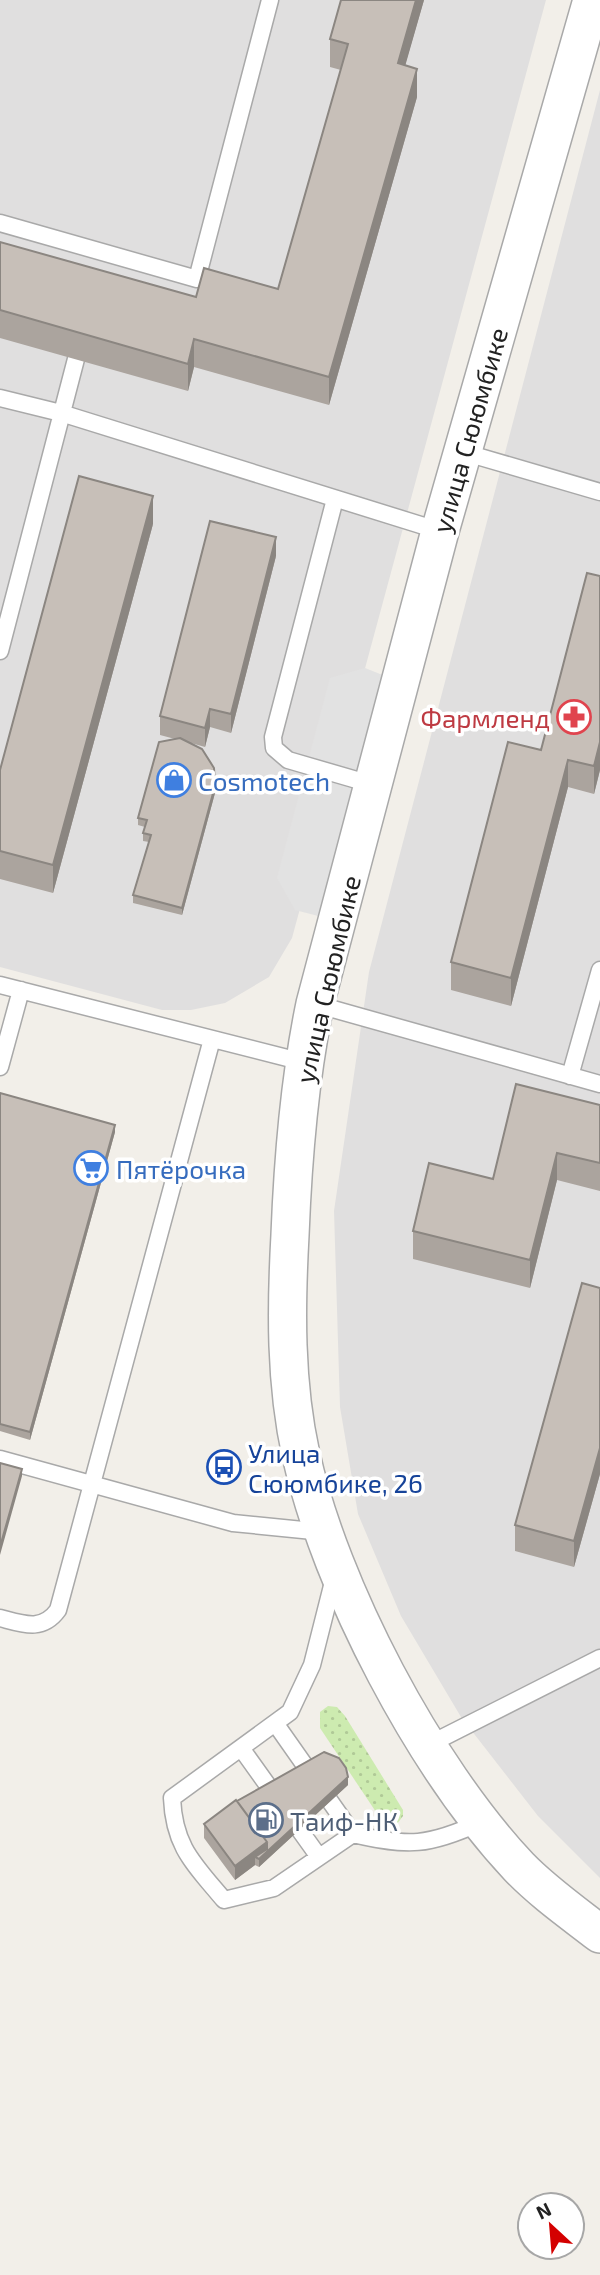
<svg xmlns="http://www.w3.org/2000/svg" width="600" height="2275" font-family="'Exo 2',sans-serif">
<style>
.residential{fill:#e0dfdf}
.grass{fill:url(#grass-dots)}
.parking{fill:#e2e2e2}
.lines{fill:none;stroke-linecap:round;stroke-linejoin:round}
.service-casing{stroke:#a9a9a9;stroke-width:19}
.tertiary-casing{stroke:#a9a9a9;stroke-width:40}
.service{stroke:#fff;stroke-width:16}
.tertiary{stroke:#fff;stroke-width:37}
.wall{fill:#aba49e}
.shaded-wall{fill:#8b8681}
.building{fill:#c7bfb8;stroke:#8b8681;stroke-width:2}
.labels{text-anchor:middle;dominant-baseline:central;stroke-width:7;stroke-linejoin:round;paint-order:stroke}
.street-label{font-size:26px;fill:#222;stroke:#fff}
.health-label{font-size:26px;fill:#be3a42;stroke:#fff;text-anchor:end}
.shop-label{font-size:26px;fill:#366cbe;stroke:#fff;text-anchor:start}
.transit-label{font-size:26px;fill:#164399;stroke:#fff;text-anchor:start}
.service-label{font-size:26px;fill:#4e5e75;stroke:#fff;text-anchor:start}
</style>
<defs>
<pattern id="grass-dots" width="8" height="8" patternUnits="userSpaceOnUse" patternTransform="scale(1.75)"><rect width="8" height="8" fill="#cdebb0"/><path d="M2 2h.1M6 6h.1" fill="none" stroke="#b0c997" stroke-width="1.8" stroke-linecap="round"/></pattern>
</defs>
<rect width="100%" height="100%" fill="#f2efe9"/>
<!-- residential -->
<path class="residential" d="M0,0H546L292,938L269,977L225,1003L191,1010H162L0,967Z
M600,90V1878L538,1816L461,1717L401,1616L358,1514L340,1407L334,1211L369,972Z"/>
<!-- grass -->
<path class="grass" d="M328,1706L337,1707L345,1716L403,1810V1816L397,1824H389L376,1812L320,1728V1712Z"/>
<!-- parking -->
<path class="parking" d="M365,668L385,676L322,917L295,910L277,878L330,678Z"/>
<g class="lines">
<!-- service casing -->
<g class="service-casing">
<path id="service" d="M0,223L197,279L270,0
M0,398L61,413L440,531
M463,452L600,492
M335,499L273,737L274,748L288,760L374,785
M0,651L76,359
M0,985L303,1062
M315,1004L600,1084
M0,1067L21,990
M570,1076L600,970
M0,1459L233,1523L323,1532
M334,1578L312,1665L290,1712L172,1798C174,1847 194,1864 224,1900L274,1888L353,1834
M0,1618C23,1624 42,1632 58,1610L212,1039
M275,1723L353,1834C408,1847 429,1846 481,1822
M428,1745L600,1658
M241,1748L319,1857"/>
</g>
<!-- tertiary casing -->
<g class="tertiary-casing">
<path id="tertiary" d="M592,0L440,531L315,1004C299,1081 293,1157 290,1235C286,1308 285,1383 301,1455C331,1589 425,1767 519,1867C543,1892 573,1913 600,1934"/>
</g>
<!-- service -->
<use href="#service" class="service"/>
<!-- tertiary -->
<use href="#tertiary" class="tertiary"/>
</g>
<!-- wall -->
<path class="wall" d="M341,0H424L405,65L417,97L329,405L194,367L188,391L0,338V242L196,297L278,289L341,70L330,67V39Z
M153,524L53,893L0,879V770Z
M276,556L231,733L210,727L205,747L191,743L215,793L182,915L133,903V895L149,842L143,841V833L145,827L138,825V818L175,739L160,735V716Z
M600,576V770L594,794L568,787L511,1006L451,990V962L541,750Z
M0,1093L115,1132L30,1440L0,1431Z
M600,1105V1191L557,1180L530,1288L413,1259V1231L493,1179Z
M600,1288V1474L574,1567L515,1551V1525Z
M348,1785L259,1867L255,1865L235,1880L204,1838V1824L237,1801Z"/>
<!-- shaded-wall -->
<path class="shaded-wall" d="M416,0H424L398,91V63Z
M417,69V97L329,405V377Z
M194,339V367L188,391V364Z
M153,496V524L53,893V865Z
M276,537V556L231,733V714Z
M210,709V727L205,747V728Z
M600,742V770L594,794V766Z
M568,760V787L511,1006V978Z
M215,786V793L182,915V908Z
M115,1125V1132L30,1440V1432Z
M557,1153V1180L530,1288V1260Z
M600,1448V1474L574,1567V1541Z
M22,1469V1476L0,1555V1547Z
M348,1777V1785L259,1867V1859L255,1857V1865L235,1880V1866Z"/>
<!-- building -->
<path class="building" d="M341,0H416L398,63L417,69L329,377L194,339L188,364L0,310V242L196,297L204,268L278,289L348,44L330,39Z
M79,476L153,496L53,865L0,851V770Z
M210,521L276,537L231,714L210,709L205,728L160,716Z
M587,573L600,576V742L594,766L568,760L511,978L451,962L508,742L541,750Z
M180,738L202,749L214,768L215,786L182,908L133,895L151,835L143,833L147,820L138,818L159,742Z
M516,1084L600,1105V1163L557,1153L530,1260L413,1231L429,1163L493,1179Z
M0,1093L115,1125L30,1432L0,1424Z
M582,1283L600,1288V1448L574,1541L515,1525Z
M0,1463L22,1469L0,1547Z
M324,1752L339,1758L346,1768L348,1777L259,1859L255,1857L267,1849V1842L237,1801Z
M236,1800L267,1842L235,1866L204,1824Z"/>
<!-- icons -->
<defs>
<g id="pharmacy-ring" transform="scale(1.75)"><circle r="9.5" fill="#fff" stroke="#e0444e" stroke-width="1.5"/><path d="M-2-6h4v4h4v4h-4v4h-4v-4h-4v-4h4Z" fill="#e0444e"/></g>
<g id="shop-ring" transform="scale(1.75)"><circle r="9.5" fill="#fff" stroke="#3f7fe0" stroke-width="1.5"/><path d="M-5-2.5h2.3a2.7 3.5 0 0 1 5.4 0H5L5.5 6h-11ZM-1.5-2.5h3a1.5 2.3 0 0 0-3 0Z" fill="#3f7fe0"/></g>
<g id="supermarket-ring" transform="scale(1.75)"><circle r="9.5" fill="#fff" stroke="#3f7fe0" stroke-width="1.5"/><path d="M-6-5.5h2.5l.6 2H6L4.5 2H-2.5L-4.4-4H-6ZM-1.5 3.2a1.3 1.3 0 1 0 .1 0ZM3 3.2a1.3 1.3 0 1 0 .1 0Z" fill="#3f7fe0"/></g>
<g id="bus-ring" transform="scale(1.75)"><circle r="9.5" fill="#fff" stroke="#1a4fb4" stroke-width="1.5"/><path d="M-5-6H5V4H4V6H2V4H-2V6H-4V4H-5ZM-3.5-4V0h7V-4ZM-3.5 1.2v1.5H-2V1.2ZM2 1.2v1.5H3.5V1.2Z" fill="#1a4fb4"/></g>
<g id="fuel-ring" transform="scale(1.75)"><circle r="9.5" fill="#fff" stroke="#5c6f8a" stroke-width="1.5"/><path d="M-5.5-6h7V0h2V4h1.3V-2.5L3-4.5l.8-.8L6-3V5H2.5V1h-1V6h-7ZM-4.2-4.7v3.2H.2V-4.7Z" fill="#5c6f8a"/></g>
</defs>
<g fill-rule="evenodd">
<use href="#pharmacy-ring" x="574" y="717"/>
<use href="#shop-ring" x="174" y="780"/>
<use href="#supermarket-ring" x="91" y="1168"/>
<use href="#bus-ring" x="224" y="1467"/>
<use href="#fuel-ring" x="266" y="1820"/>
</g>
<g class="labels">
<!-- street labels -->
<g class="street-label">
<text transform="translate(469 430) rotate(-74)">улица Сююмбике</text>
<text transform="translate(327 979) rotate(-77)">улица Сююмбике</text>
</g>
<!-- health labels -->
<g class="health-label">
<text x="550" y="717">Фармленд</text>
</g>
<!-- shop labels -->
<g class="shop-label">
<text x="198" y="780">Cosmotech</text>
<text x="116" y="1168">Пятёрочка</text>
</g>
<!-- transit labels -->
<g class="transit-label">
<text x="248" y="1452">Улица<tspan x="248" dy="30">Сююмбике, 26</tspan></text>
</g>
<!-- service labels -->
<g class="service-label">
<text x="290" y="1820">Таиф-НК</text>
</g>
</g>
<!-- north arrow -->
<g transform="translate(551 2226) rotate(334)"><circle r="33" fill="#ffffff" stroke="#a7a7a7" stroke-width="2"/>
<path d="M0-5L12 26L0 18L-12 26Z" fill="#d40000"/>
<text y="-10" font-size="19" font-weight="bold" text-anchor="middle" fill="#222222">N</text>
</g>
</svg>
